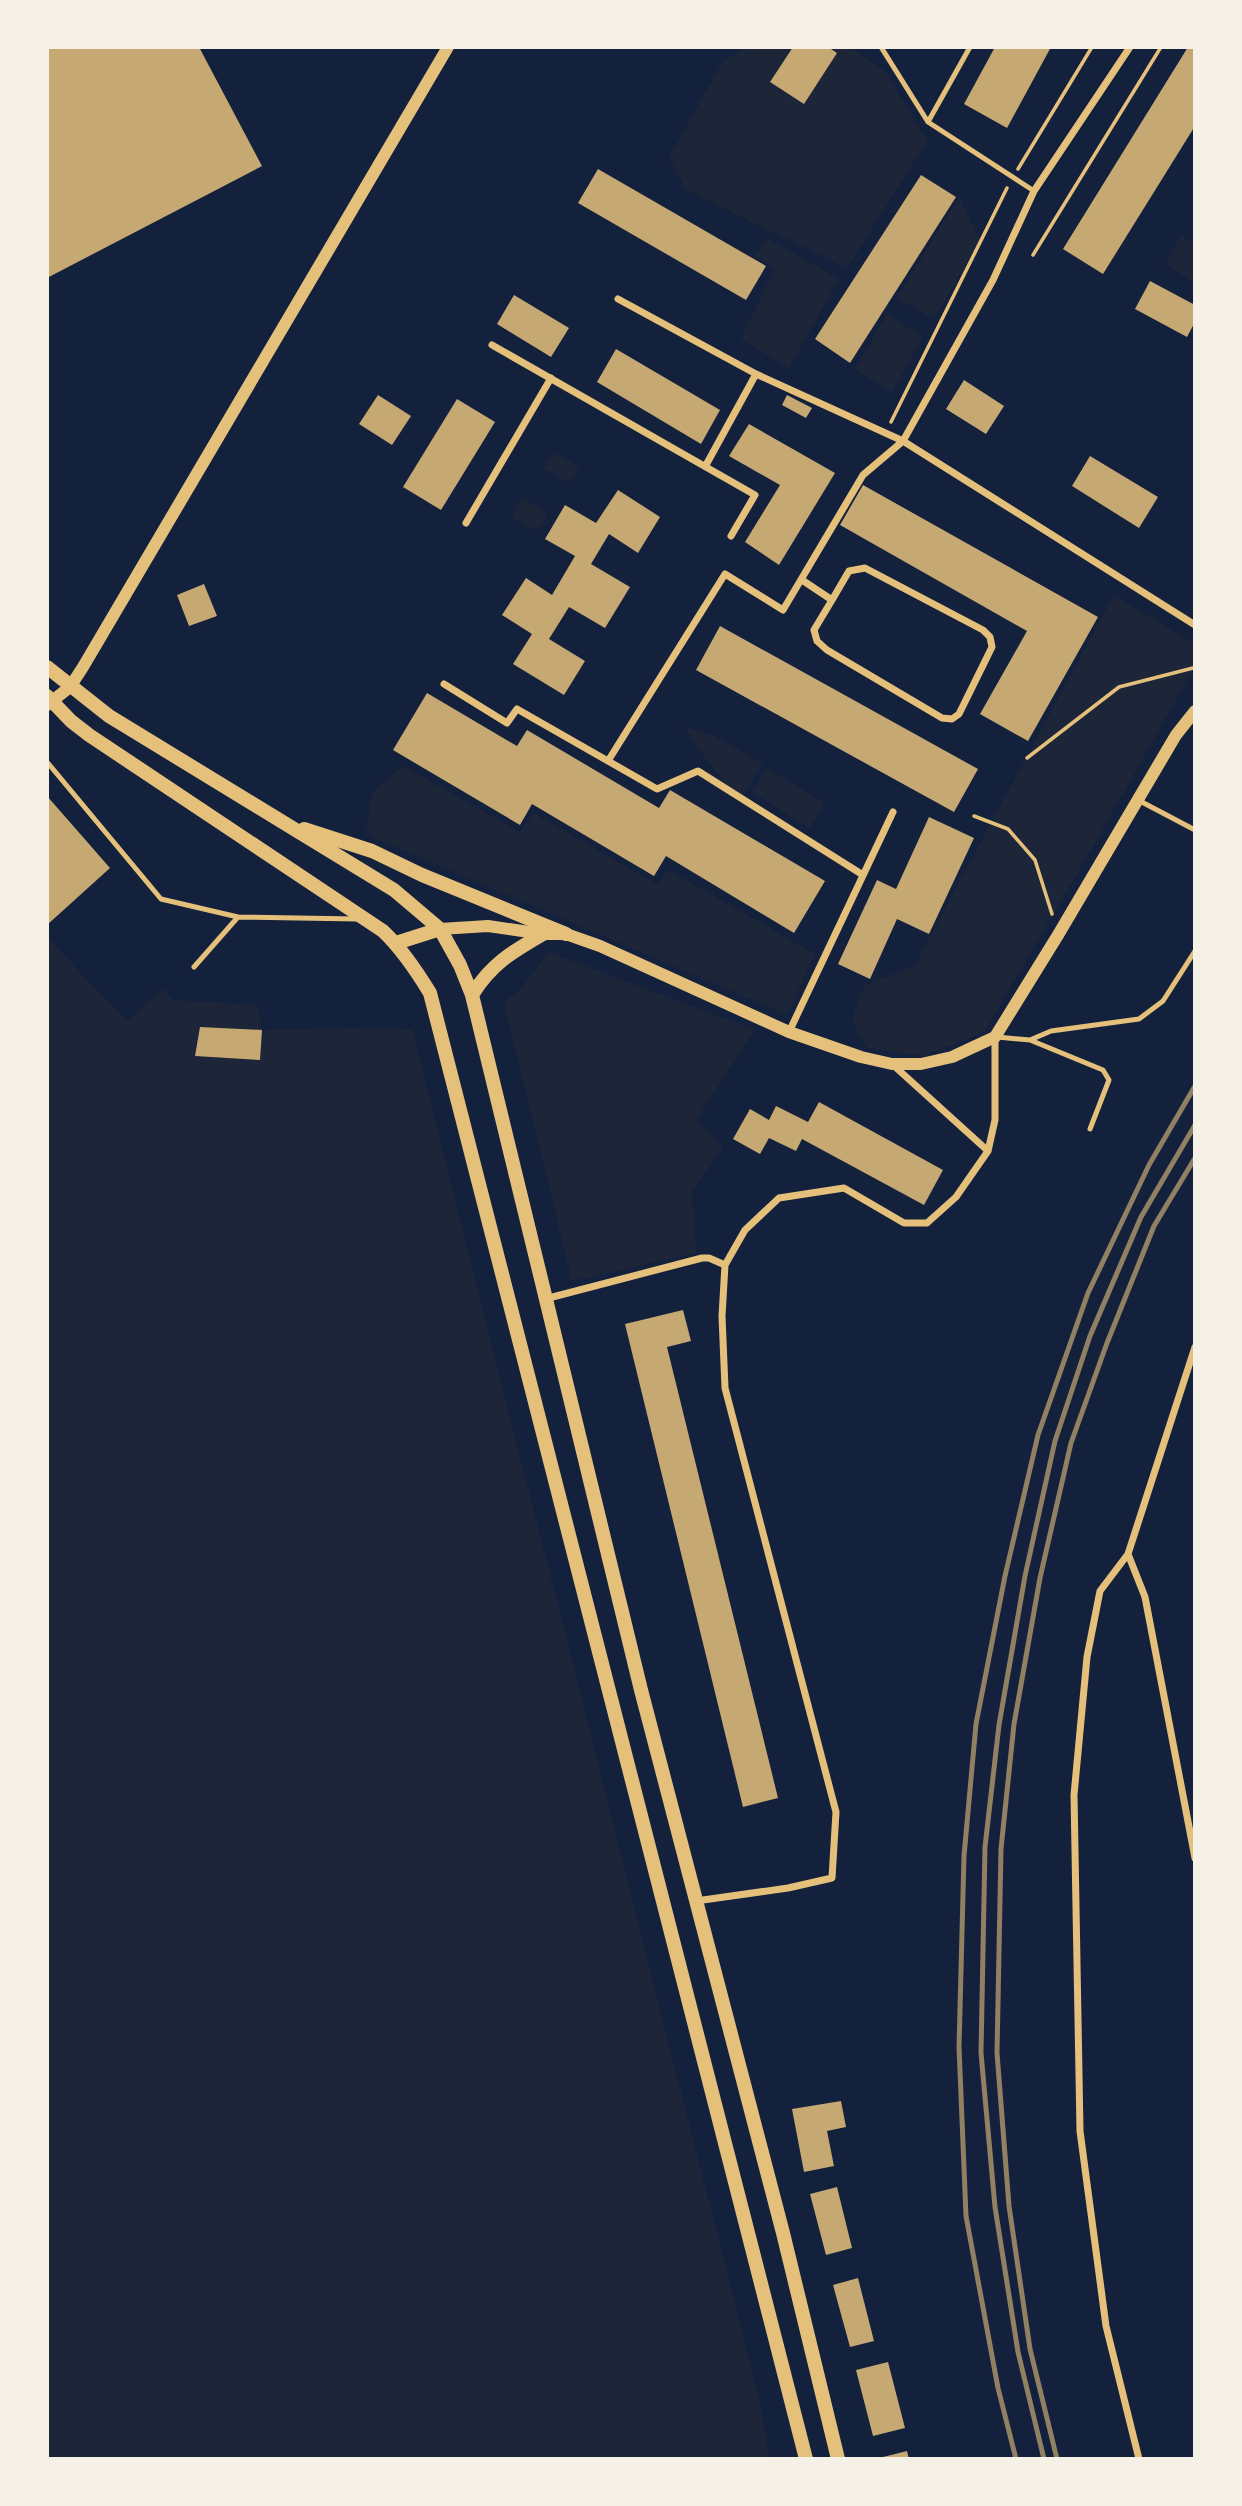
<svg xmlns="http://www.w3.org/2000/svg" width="1242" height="2506" font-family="'Golos Text',sans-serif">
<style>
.green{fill:#1d2539}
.building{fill:#c6a872}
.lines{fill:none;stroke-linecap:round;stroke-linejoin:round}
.path{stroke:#e5c07b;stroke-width:3.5}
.service{stroke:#e5c07b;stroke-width:5}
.minor{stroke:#e5c07b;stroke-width:7}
.tertiary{stroke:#e5c07b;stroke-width:12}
.secondary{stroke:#e5c07b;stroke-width:14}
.rail{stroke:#918062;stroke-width:5}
</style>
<rect width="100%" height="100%" fill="#14213d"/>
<!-- green -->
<path class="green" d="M744,47H850L887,73L927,141L847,268L686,190L669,157L722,63Z
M959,197L980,240L934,319L897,298Z
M1181,235L1195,244V283L1166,264Z
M767,238L839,279L789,368L741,339L774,269L755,256Z
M887,314L923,337L892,392L855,369Z
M554,452L579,467L569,483L544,468Z
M522,498L548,513L538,531L512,517Z
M1114,595L1195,644V666L1094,845L984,1032L923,1056L867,1048L852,1020L864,986L914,966Z
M685,727L712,735L763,763L741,798L734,794L703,755Z
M403,766L520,832L533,813L658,885L668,870L815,954L787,1015L373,837L366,827L372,793Z
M767,768L824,803L810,828L752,792Z
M50,940L106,1000L129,1021L162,989L174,1000L258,1005L262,1030L386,1027L412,1030L758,2396L770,2459H47V942Z
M549,952L755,1030L696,1120L723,1148L692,1191L696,1253L572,1281L504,1003L522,987Z"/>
<!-- building -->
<path class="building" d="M47,47H199L262,166L47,278Z
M793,47H828L837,53L804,104L770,82Z
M995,47H1051L1007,128L964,104Z
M1188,47H1195V126L1103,274L1063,249Z
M598,169L766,266L746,300L578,203Z
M921,175L956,197L850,363L815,339Z
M1150,281L1195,305V322L1187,337L1135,309Z
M514,295L569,328L551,357L497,324Z
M616,349L720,410L701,444L597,382Z
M964,380L1004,406L986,434L946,409Z
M378,395L411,416L392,445L359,424Z
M787,395L812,408L806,418L782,405Z
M457,399L495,422L441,510L403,487Z
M749,424L835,473L779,565L745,542L780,485L729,456Z
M1090,456L1158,497L1139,528L1072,486Z
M863,485L1098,617L1028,741L980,714L1027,631L840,525Z
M618,490L660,517L638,553L609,534L591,564L630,587L605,628L569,607L549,639L585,661L564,695L513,664L532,634L502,615L526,578L552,595L575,556L545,539L565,505L596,523Z
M204,584L217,616L189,626L177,595Z
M720,626L978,769L954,812L696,670Z
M427,693L517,746L527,730L659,808L670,790L825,881L794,933L666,856L654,876L532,804L520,825L393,750Z
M47,796L110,868L47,925Z
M929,817L974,838L929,934L897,919L870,979L838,964L877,880L896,889Z
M200,1027L262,1030L260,1060L195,1056Z
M819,1102L943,1170L924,1205L802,1139L796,1151L769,1138L760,1154L733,1139L750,1109L769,1120L776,1106L808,1122Z
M683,1310L691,1341L667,1347L778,1798L743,1807L625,1324Z
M841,2101L846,2127L827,2131L834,2166L804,2172L792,2109Z
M837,2187L852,2248L826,2255L810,2194Z
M858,2278L874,2341L850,2347L833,2285Z
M888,2362L905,2428L873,2436L856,2370Z
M907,2451L909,2459H879V2458Z"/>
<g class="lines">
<!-- path -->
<path class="path" d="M1018,169L1092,47
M1033,255L1161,47
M891,422L1007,188
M1027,758L1119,687L1193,668
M974,816L1008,829L1035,860L1052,914"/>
<!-- service -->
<path class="service" d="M881,47L928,122L1034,191
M928,122L970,47
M47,762L161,899L238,917
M1138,800L1195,830
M194,967L238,917L357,919
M997,1037L1030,1040L1051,1031L1139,1019L1163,1001L1195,951
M1030,1040L1103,1070L1109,1080L1090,1129"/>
<!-- minor -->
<path class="minor" d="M618,299L756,374L903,441L1195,625
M492,345L755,495L731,536
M706,465L756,374
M466,523L551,378
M802,580L832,600L849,571L865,568L983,630L990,637L992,647L959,714L952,719L942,718L827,650L817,641L814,630L832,600
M444,684L507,723L517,709L608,761L725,574L783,610L863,475L903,441L993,280L1034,191L1130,47
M608,761L657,789L698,771L863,875
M789,1032L893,812
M892,1064L988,1151
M545,1299L702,1258H709L725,1265
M1195,1347L1128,1554L1145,1597L1195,1858
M1128,1554L1100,1591L1087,1657L1074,1795L1080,2131L1106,2326L1139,2459
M696,1901L788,1888L832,1878L836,1812L725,1388L722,1316L725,1265L745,1230L779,1198L844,1188L904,1223H927L956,1197L988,1151L995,1120V1037"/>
<!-- tertiary -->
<path class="tertiary" d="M47,705L70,687L83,667L448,47
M440,929L488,926L543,934H566L600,946L789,1032L861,1057L892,1064H921L952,1057L995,1037L1058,935L1176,735L1195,711"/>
<!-- secondary -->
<path class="secondary" d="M47,667L109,716L394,890L440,929L460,965L472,995L641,1690L783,2233L838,2459
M47,696L71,721L89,735L383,931C402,949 416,970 430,993L806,2459
M304,829L372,851L422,875L566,934
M396,943L440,929
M472,995C491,964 512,952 543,934"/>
<!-- rail -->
<path class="rail" d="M1016,2459L998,2388L966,2216L959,2047L964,1856L976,1724L1005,1576L1038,1435L1088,1293L1149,1165L1195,1086
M1044,2459L1018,2352L995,2207L981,2053L985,1847L999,1725L1025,1576L1055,1441L1090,1336L1141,1217L1195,1125
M1057,2459L1030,2349L1009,2206L997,2053L1001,1849L1014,1724L1040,1578L1071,1443L1107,1343L1154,1226L1195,1158"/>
</g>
<!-- border -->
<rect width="1242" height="2506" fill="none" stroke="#f6f1e7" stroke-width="98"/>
</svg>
